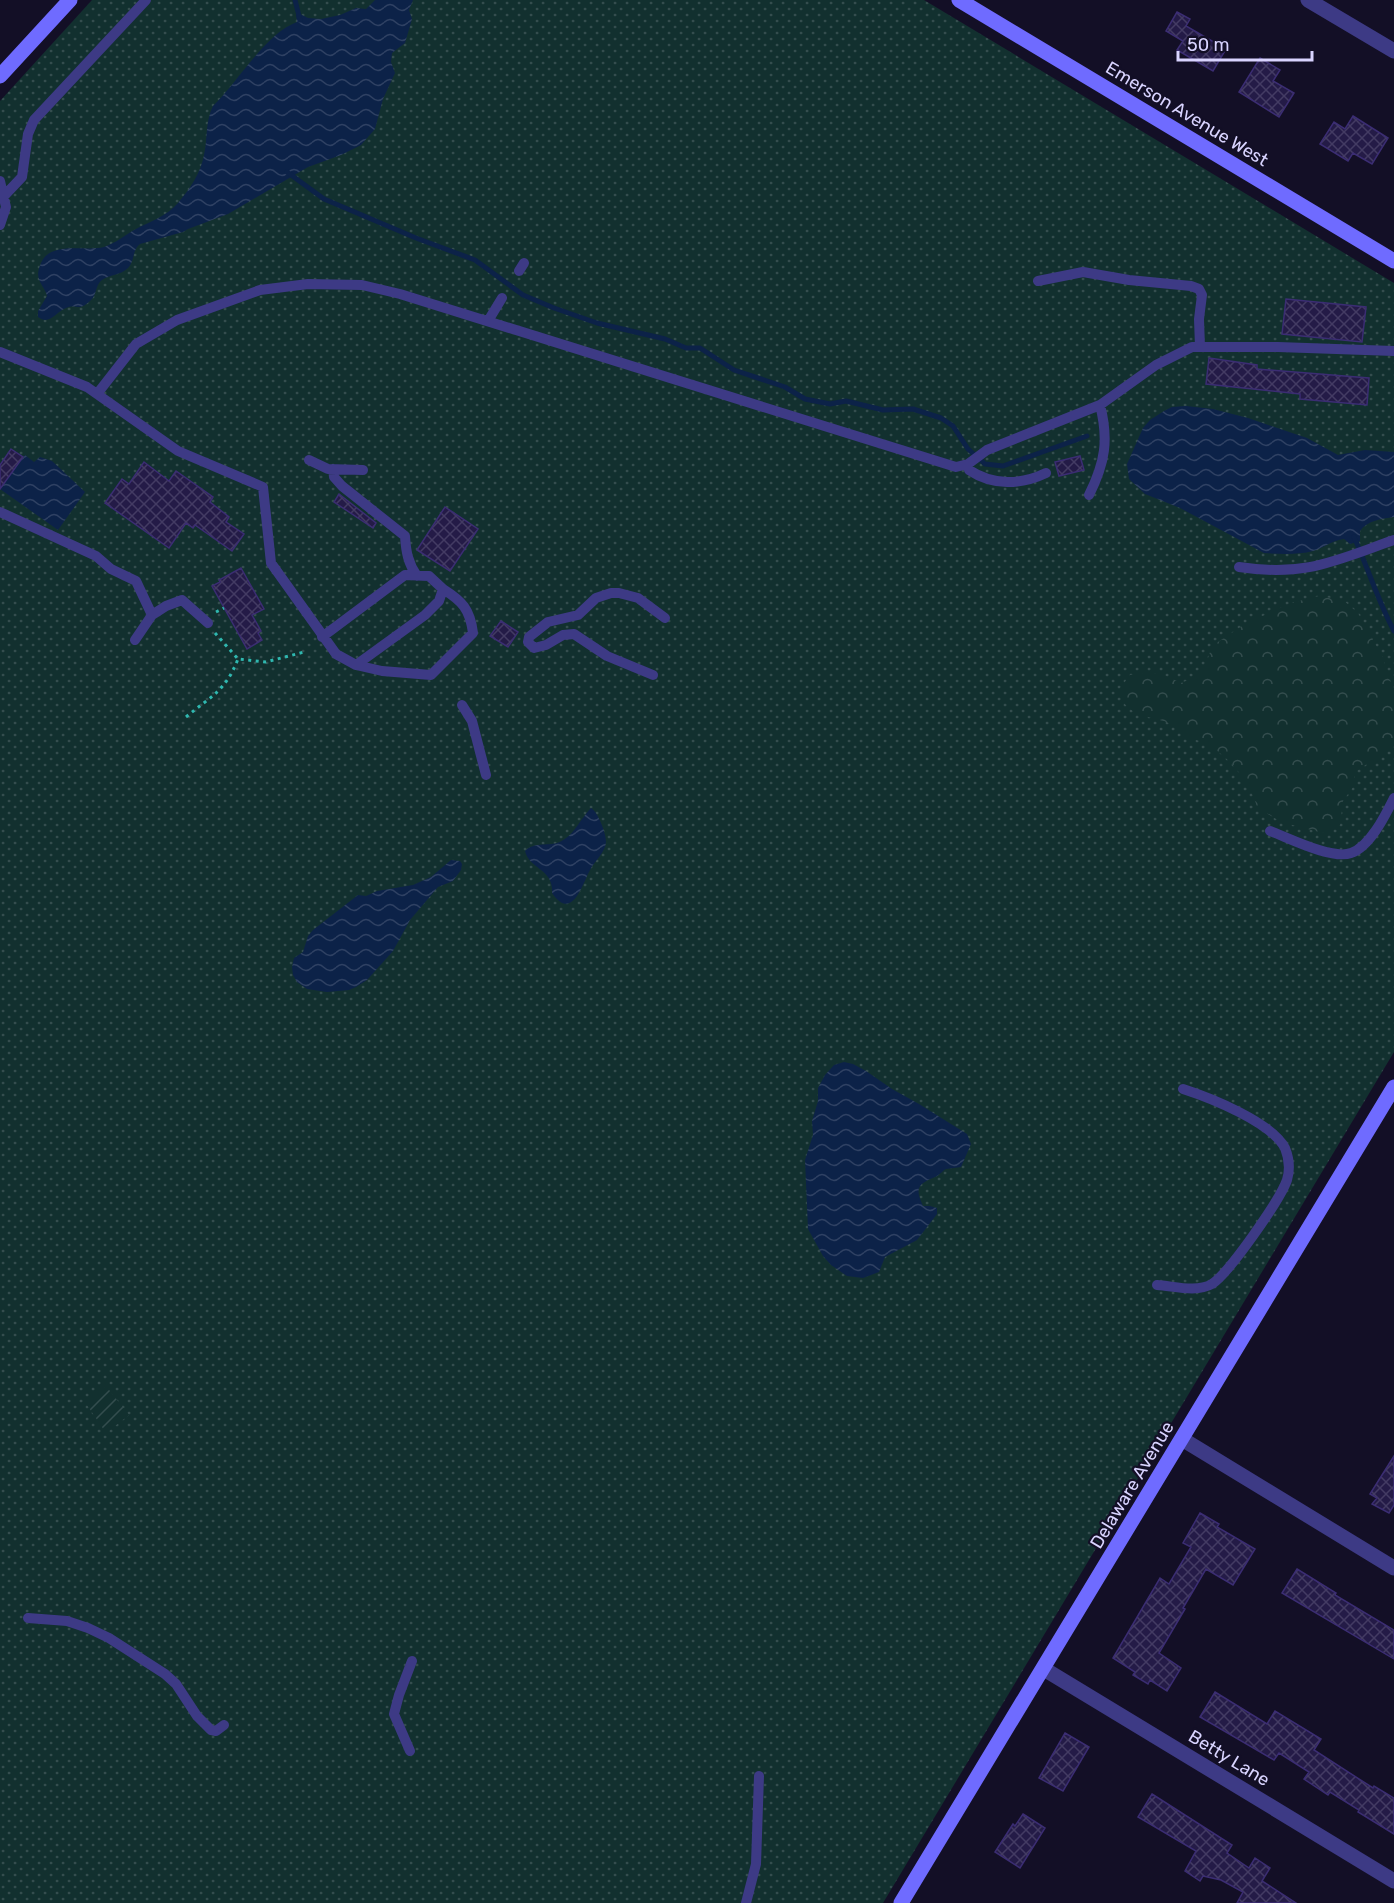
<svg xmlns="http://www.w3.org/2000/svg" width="1394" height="1903" font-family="Rubik,sans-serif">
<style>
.grass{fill:url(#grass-dots)}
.forest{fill:url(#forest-crowns)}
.garden{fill:url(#garden-furrows)}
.water{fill:url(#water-waves)}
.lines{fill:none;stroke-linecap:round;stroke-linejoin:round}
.stream{stroke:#0c2248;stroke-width:5}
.building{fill:url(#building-cross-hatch);stroke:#3b2d73;stroke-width:1.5}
.path{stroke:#2fb8b0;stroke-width:3;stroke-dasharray:3 4.5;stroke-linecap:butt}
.lane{stroke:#3d3a85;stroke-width:10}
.street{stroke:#3d3a85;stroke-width:15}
.secondary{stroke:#6f6bff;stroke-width:15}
.labels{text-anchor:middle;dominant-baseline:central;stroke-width:4.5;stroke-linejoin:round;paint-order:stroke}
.street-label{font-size:18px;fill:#d9d4ff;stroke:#130f26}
</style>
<defs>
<pattern id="grass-dots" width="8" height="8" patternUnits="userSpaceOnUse" patternTransform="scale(1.5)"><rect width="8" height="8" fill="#12302f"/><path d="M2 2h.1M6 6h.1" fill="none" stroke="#344d4e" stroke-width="1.8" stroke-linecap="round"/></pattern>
<pattern id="forest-crowns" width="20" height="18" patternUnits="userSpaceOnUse" patternTransform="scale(1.5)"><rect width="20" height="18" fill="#12302f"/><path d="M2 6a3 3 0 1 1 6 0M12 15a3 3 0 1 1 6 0" fill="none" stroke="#344d4e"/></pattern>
<pattern id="garden-furrows" width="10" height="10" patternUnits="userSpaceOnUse" patternTransform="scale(1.5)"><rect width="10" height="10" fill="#12302f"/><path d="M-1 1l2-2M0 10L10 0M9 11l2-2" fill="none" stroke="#344d4e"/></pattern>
<pattern id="water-waves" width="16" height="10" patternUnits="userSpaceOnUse" patternTransform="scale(1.5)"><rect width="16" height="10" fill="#0c2248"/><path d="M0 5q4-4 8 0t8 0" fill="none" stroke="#2f4163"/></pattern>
<pattern id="building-cross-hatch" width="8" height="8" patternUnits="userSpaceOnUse" patternTransform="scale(1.5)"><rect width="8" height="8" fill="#241b47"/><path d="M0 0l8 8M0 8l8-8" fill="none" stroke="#433b63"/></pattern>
</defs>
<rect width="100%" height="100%" fill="#130f26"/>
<!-- grass -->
<path class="grass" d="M92,0H924L1394,283V1052L883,1903H0V101Z"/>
<!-- forest -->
<path class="forest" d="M1319,596L1343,600L1358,613L1383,658L1394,695V746L1355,772L1353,787L1343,801L1340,825L1323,833L1281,822L1257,807C1250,781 1228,755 1204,743C1199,740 1192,739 1186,737C1169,710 1129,727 1118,691L1130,675C1152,671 1161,673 1181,683L1193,678L1207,661L1212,646L1245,624L1291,603Z"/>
<!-- garden -->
<path class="garden" d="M106,1386L129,1415L106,1433L85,1402Z"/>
<!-- water -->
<path class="water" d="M375,0H413L409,10L412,19L405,43L392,53L391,62L395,73L383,99L375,129L361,145L341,155L308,167L228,214L188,229L183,232L140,244C132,250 135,261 128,268C121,275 109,275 102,280C95,285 97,295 91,300C78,313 77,303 66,308C55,312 50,326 38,317V311L47,296C44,284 33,281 41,263C51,240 85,252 104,247C116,243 125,235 136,229C151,221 167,216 178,203C190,189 201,172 204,155C208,137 205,122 213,106C237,83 266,33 297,22L296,15L300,14L308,18L321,19L340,15L356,8L366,9Z
M1186,406L1213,409L1248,418L1307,438L1338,455L1365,450L1394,452V517C1381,519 1368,520 1360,531V541L1350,544L1344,539C1332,540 1324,548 1313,551C1298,555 1279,554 1264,553L1180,508L1145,494L1129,479L1127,464L1143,428L1150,420L1164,411L1172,407Z
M25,455L34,462L40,457L52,461L85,492L58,530L0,489Z
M591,808C598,812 606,833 606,842C606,851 594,862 590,870C582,885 572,922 552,893C554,869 529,869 525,851C533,842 547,846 557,843C573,838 580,819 591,808Z
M451,860L460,861L462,864L461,870L453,881L438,887L410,920L393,951L367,980L356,987L349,990L327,992L307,989L297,982L293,975L292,967L294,958L303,952L308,936L313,930L358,895L366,896L377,891L413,885L431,877Z
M844,1062L853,1064L866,1071L892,1089L919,1104L967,1134L971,1144L961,1167C956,1168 951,1168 946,1169C942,1171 940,1175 935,1177C917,1184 915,1189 923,1206H930L937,1208V1214L917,1240L885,1257L879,1272L863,1278L847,1276L831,1265L823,1256L808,1229L805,1160L813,1135L812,1121L818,1101V1088L825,1075L834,1065Z"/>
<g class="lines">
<!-- stream -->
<path class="stream" d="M295,0L300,20
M287,172L324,199L416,238L475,260L523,295L554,308L597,323L665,339L686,348H700L734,370L785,387L805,399L830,404L846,401L883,410L913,409L941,418L953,426L968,449L985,464L1003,466L1087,436
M1354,537C1368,568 1378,601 1394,631"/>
</g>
<!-- building -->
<path class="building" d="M1177,12L1190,19L1186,26L1226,49L1213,71L1177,50L1183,41L1166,31Z
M1260,58L1280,70L1273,81L1294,93L1279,117L1239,92Z
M1353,116L1388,138L1372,164L1353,153L1348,161L1320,144L1334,122L1345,129Z
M1286,299L1366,307L1362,342L1282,334Z
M1209,358L1257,365V369L1369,378L1367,405L1300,399V394L1206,384Z
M11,449L23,457L0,489V465Z
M1080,456L1084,470L1059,476L1055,462Z
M144,462L169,481L176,471L213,497L210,502L229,517L226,522L244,534L232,551L195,525L193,528L186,523L169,548L105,503L122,479L129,484Z
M339,494L376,523L373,528L334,502Z
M445,507L478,529L450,571L417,550Z
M241,568L264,609L252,615L261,631L258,633L262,640L247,649L212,586L220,582L219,580Z
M501,621L518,632L508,647L490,636Z
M1394,1456V1505L1389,1513L1372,1504L1377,1498L1370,1494Z
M1200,1513L1219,1524L1217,1527L1255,1549L1233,1585L1206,1569L1183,1608L1185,1609L1159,1653L1181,1668L1167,1691L1150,1680L1148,1684L1133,1675L1135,1672L1113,1658L1160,1578L1169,1584L1191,1547L1183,1543Z
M1297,1569L1336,1593L1335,1595L1394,1630V1659L1282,1593Z
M1215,1692L1267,1724L1275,1711L1321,1739L1314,1750L1373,1788L1374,1786L1394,1798V1834L1358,1812L1359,1810L1330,1792L1328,1795L1304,1779L1309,1772L1279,1753L1274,1760L1200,1717Z
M1065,1733L1089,1747L1063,1791L1039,1778Z
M1152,1794L1232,1845L1227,1853L1249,1868L1255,1858L1270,1868L1262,1881L1296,1903H1237L1243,1892L1221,1880L1203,1876L1200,1881L1185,1871L1196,1851L1138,1817Z
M1023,1814L1045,1828L1020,1868L995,1852L1013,1824L1015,1826Z"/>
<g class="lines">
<!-- path -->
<path class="path" d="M216,612L224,608
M215,633L238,659L266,662L304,652
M186,717C211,696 225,692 238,659"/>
<!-- lane -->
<path class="lane" d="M0,181L6,207L0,225
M4,196L22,177L28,134L34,120L146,0
M519,271L524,263
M1038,281L1083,272L1129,280L1191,286L1199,289L1202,295L1199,319L1200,347
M488,321L502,298
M0,352L87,387L178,451L263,487L271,563L336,654L356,665L382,671L431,675L473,633C470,609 462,601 443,589
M97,394L136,344L177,320L260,290L308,284L362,285L400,294L956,467L968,464L987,450L1100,405L1156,365L1192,347H1278L1394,351
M309,460L328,469L363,470
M968,464L969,470C993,486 1021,485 1046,473
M333,469L334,477L342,486L405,536C406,552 408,563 417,576
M1089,495C1105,463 1109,440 1100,405
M0,512L96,556L111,569L136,581L152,615L135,640
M1239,567C1305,577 1334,561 1394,540
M152,615L166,606L182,600L208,623
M322,637L405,575L429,576L443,589L439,601L425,615L356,665
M653,675L607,656L574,634L563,635L546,645L534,648L528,642L529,637L548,622L578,615L596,598L611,593H619L638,598L665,618
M462,705L472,721L486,775
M1270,831C1289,838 1332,860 1351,853C1370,847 1386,814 1394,798
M1157,1285C1174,1286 1196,1293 1212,1284C1229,1273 1280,1200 1287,1180C1290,1170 1289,1158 1285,1148C1271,1122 1211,1098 1183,1089
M28,1618L67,1621L88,1628L109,1638L165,1674L176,1684L197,1716L211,1730L216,1731L224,1725
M410,1751L394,1714L399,1695L412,1661
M746,1903L756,1864L759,1776"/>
<!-- street -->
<path class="street" d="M1308,0L1394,51
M1182,1439L1394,1568
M1044,1669L1394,1881"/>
<!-- secondary -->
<path class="secondary" d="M959,0L1394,261
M0,76L70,0
M901,1903L1394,1087"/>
</g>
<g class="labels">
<!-- street labels -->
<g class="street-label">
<text transform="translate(1187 114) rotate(31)">Emerson Avenue West</text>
<text transform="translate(1132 1485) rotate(-59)">Delaware Avenue</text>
<text transform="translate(1229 1758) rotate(31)">Betty Lane</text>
</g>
</g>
<!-- scale -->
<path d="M1178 51v9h134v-9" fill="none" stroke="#d9d4ff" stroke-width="3"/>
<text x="1187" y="51" font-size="18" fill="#d9d4ff" stroke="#130f26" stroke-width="4.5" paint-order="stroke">50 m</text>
</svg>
